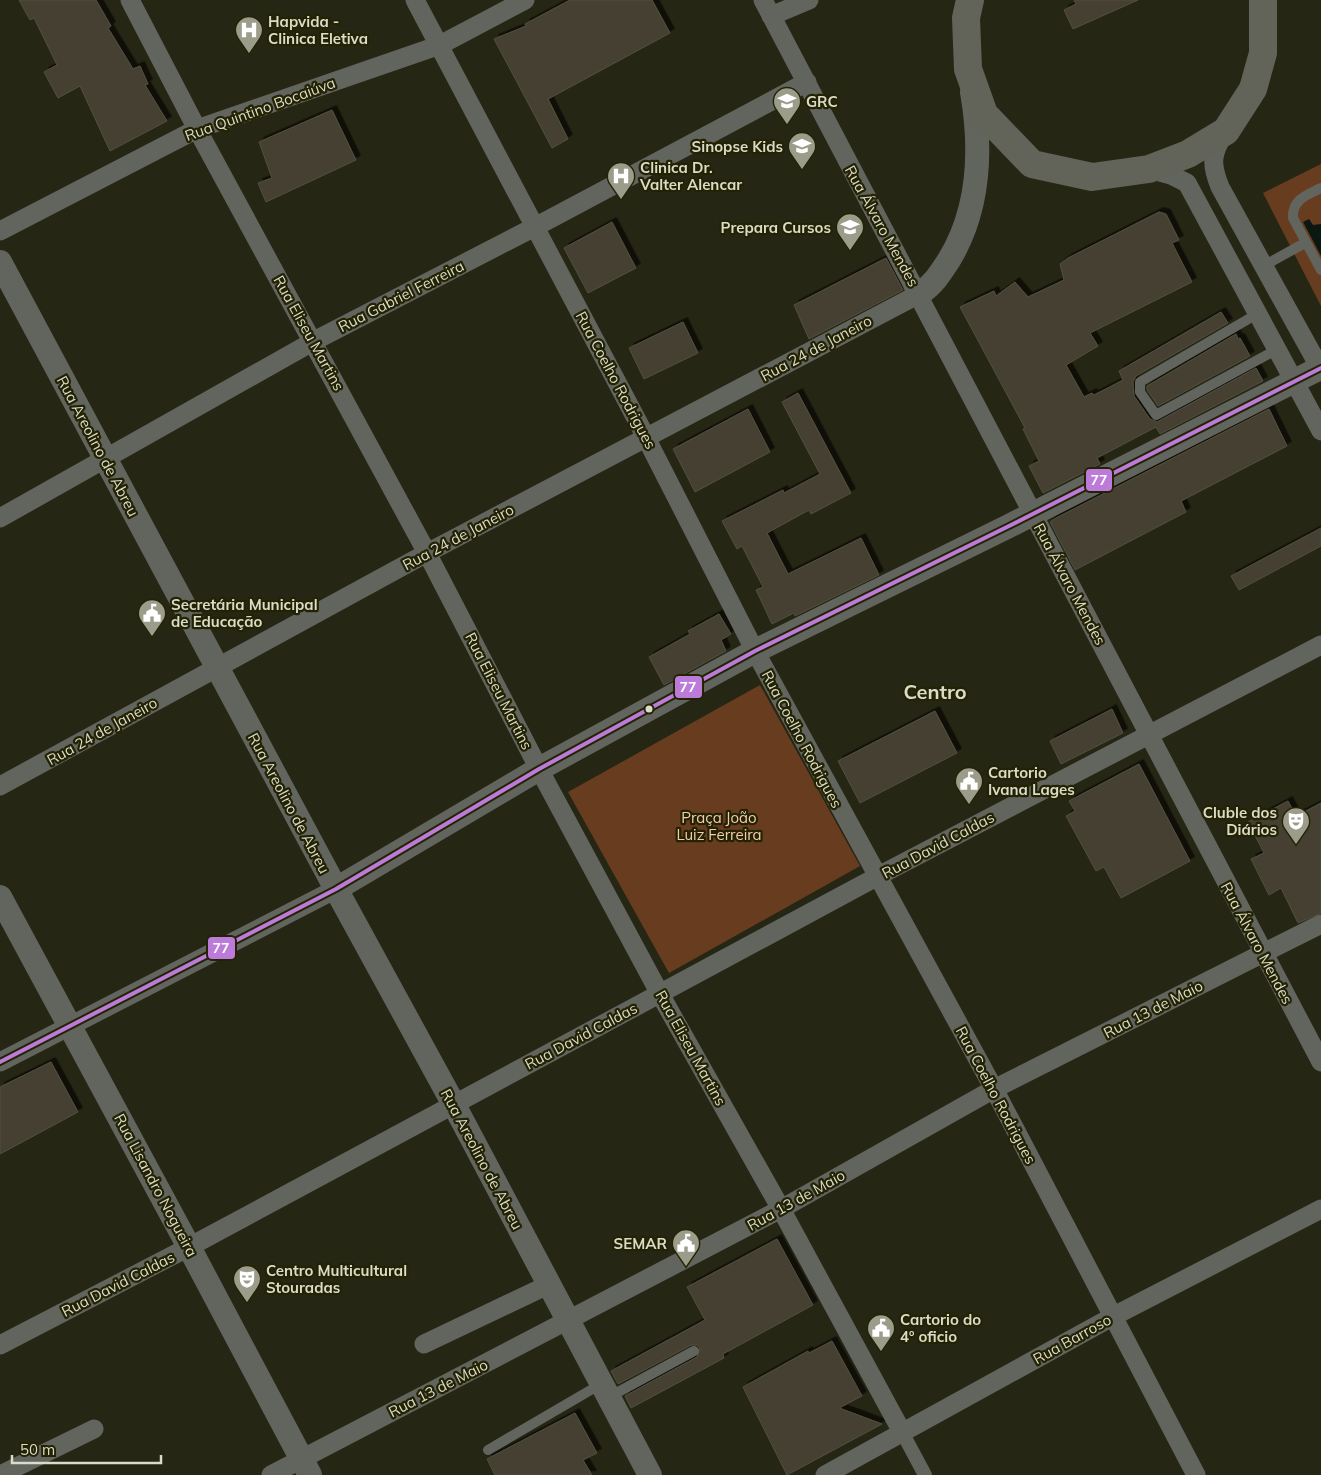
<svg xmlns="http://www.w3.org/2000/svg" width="1321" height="1475" font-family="Mulish,sans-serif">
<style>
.green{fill:#683d1f}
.water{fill:#0b1811}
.building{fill:#454130;stroke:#524f41;filter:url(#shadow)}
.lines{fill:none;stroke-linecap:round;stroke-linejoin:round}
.service{stroke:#62655e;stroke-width:10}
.pedestrian{stroke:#62655e;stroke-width:14}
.minor{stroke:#62655e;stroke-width:19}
.tertiary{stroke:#62655e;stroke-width:24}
.primary{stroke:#62645a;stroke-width:28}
.bus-1-casing{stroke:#232304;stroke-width:8}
.bus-1{stroke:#bd7bd9;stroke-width:4}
.bus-dot{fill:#dadbc9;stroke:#232304;stroke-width:2}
.labels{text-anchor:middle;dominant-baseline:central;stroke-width:4.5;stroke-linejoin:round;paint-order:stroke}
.poi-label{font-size:15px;font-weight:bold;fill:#dadbc9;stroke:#232304;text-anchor:start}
.street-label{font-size:15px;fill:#dadbc9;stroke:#232304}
.park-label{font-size:15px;fill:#f5cbb1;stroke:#232304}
.district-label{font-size:20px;font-weight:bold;fill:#dadbc9;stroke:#232304}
.line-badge{stroke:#232304;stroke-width:2}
.badge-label{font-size:14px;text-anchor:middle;font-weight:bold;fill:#fff}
</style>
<defs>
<filter id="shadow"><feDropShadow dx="4.5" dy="-4.5" stdDeviation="0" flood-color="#0009"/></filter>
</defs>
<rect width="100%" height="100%" fill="#262615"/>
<!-- green -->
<path class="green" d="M1321,164V306L1263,193Z
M760,685L860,866L669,973L568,792Z"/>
<!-- water -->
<path class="water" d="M1309,219L1313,225L1321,224V256L1303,222Z"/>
<!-- building -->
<path class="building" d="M19,0H96L111,26L108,28L133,69L140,66L148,84L145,85L167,121L110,151L80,86L58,98L44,72L57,65L34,18L30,20Z
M570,0H652L670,33L548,99L568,139L552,148L494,39L526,26L525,24Z
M1074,0H1138L1073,29L1064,10L1076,4Z
M332,110L356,160L266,202L258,183L272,178L259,142Z
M1159,212L1166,214L1179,240L1172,243L1192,282L1090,333L1098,346L1066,365L1084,397L1092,393L1094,395L1123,380L1119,371L1221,312L1228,323L1136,376L1133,382L1134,396L1150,419L1157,422L1256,368L1263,381L1160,434L1156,427L1097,458L1100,464L1043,493L1029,466L1039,461L1023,429L1025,428L960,307L994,291L996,296L1015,282L1028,297L1064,280L1060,264L1068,258Z
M612,222L636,268L588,293L564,248Z
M886,258L903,290L809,339L794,305Z
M683,322L698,353L644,379L629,348Z
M1236,334L1238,339L1240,338L1250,356L1158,406L1147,390V386Z
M798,393L851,493L811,514L809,510L767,533L788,574L861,538L879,575L795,616L794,613L772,624L756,590L763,587L742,546L737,549L722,521L783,490L784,493L820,474L782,402Z
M748,409L770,452L695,492L673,449Z
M1269,409L1287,446L1181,501L1186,512L1075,570L1050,522L1056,518Z
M1321,528V546L1239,590L1231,576Z
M719,614L731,634L721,640L726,651L664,685L649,657L690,634L688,631Z
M1112,709L1123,733L1061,764L1050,741Z
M935,711L957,753L860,803L838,761Z
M1139,764L1190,861L1121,898L1104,867L1096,871L1066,816L1075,811L1069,801Z
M1288,801L1296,816L1321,803V913L1298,923L1281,888L1269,895L1251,859L1264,853L1248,822Z
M51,1062L78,1112L0,1154V1087Z
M777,1239L813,1305L723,1354L724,1358L631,1408L625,1396L697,1357L700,1348L697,1345H691L618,1384L611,1371L705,1320L687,1287Z
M832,1341L862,1396L839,1408L882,1424L787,1475L743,1387L808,1351L809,1353Z
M575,1413L597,1453L583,1460L592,1475H495L487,1459Z"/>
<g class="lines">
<!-- service -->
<path class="service" d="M1321,188C1307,195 1292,199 1293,218L1321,270
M1265,265L1305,243
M1257,314L1140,382V392L1156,415L1276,350
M609,1397L694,1351
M488,1450L601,1384"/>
<!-- pedestrian -->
<path class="pedestrian" d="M902,1432L925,1475"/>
<!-- minor -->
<path class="minor" d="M130,0L197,129L427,553L539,769L660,994L781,1209L902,1432
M415,0L639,424L755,651L994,1089L1196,1475
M763,0L1321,1062
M771,16L809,0
M1225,131C1212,154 1210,162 1220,187L1321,370
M1149,169L1171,175L1187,183L1321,431
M0,231L197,129L440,45L525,0
M0,518L314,341L550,219L807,82
M0,786L427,553L919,294
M0,1062L336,889
M424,1344L548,1285
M0,1345L189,1247L882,874L1321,645
M0,1475L94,1429
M271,1475L781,1209L994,1089L1321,924
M825,1475L1112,1317L1321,1209"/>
<!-- tertiary -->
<path class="tertiary" d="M0,262L336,889L453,1103L650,1475
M919,294C933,285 940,274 949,260C980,209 982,150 972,92
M336,889L539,769L755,651L1007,527L1320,368
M0,897L189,1247L310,1475"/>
<!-- primary -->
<path class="primary" d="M970,0L966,18L968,69L984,114L1032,164L1092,177L1149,169L1188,154L1226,131L1253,89L1263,53V0"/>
<!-- bus-1 casing -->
<g class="bus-1-casing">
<path id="bus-1" d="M0,1062L336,889L539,769L755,651L1007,527L1321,368"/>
</g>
<!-- bus-1 -->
<use href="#bus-1" class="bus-1"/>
</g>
<!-- icons -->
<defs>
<g id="hospital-pin" transform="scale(1.4375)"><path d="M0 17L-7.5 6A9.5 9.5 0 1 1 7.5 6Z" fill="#9b9c8a" stroke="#232304"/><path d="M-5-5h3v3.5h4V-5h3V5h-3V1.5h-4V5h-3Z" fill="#fff"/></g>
<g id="university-pin" transform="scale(1.4375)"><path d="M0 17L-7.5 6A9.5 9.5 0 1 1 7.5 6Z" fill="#9b9c8a" stroke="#232304"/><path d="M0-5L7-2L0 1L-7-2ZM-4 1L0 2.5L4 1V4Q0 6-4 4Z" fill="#fff"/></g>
<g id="school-pin" transform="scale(1.4375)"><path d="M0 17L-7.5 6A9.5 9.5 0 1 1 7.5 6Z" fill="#9b9c8a" stroke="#232304"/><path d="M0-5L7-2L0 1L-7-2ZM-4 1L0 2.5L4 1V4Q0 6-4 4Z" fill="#fff"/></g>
<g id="civic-pin" transform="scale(1.4375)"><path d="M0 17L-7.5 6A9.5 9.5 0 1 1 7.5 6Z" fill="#9b9c8a" stroke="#232304"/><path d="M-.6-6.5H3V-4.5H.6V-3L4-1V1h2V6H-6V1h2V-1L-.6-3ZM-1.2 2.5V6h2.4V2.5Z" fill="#fff"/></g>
<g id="theatre-pin" transform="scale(1.4375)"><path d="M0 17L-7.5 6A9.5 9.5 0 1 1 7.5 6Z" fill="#9b9c8a" stroke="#232304"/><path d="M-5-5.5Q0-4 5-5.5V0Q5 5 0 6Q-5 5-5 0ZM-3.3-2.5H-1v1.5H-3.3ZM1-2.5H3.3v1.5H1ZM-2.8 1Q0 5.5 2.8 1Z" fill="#fff"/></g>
</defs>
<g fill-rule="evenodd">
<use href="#hospital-pin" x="249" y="30"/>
<use href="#university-pin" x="787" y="101"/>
<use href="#school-pin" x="802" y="146"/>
<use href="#hospital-pin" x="621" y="176"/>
<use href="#school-pin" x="850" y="227"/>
<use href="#civic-pin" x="152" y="613"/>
<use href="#civic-pin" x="969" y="781"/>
<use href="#theatre-pin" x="1296" y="821"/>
<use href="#civic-pin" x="686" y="1243"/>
<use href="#theatre-pin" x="247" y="1279"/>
<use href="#civic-pin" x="881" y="1328"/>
</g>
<!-- markers -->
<circle class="bus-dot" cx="649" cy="709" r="4.5"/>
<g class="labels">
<!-- poi labels -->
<g class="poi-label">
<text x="268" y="21">Hapvida -<tspan x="268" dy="17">Clinica Eletiva</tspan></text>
<text x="806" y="101">GRC</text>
<text x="783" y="146" text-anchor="end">Sinopse Kids</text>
<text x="640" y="167">Clinica Dr.<tspan x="640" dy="17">Valter Alencar</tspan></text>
<text x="831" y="227" text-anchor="end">Prepara Cursos</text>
<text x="171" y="604">Secretária Municipal<tspan x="171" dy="17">de Educação</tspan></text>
<text x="988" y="772">Cartorio<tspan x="988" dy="17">Ivana Lages</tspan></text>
<text x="1277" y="812" text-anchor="end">Cluble dos<tspan x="1277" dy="17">Diários</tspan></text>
<text x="667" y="1243" text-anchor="end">SEMAR</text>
<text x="266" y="1270">Centro Multicultural<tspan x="266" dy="17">Stouradas</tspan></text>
<text x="900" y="1319">Cartorio do<tspan x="900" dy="17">4º oficio</tspan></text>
</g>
<!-- street labels -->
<g class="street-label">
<text transform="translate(260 109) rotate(-20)">Rua Quintino Bocaiúva</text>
<text transform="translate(882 226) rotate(61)">Rua Álvaro Mendes</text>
<text transform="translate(401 296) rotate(-27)">Rua Gabriel Ferreira</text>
<text transform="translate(309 333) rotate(61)">Rua Eliseu Martins</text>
<text transform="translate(816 348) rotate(-28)">Rua 24 de Janeiro</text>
<text transform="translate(616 380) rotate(62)">Rua Coelho Rodrigues</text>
<text transform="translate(98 446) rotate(62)">Rua Areolino de Abreu</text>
<text transform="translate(458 537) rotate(-28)">Rua 24 de Janeiro</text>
<text transform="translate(1070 584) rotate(62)">Rua Álvaro Mendes</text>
<text transform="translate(499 691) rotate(63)">Rua Eliseu Martins</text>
<text transform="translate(102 731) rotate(-29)">Rua 24 de Janeiro</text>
<text transform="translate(802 739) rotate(62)">Rua Coelho Rodrigues</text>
<text transform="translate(289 803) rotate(62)">Rua Areolino de Abreu</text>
<text transform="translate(938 845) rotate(-28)">Rua David Caldas</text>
<text transform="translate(1257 943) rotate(62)">Rua Álvaro Mendes</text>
<text transform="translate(1153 1009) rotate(-27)">Rua 13 de Maio</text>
<text transform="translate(581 1036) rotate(-28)">Rua David Caldas</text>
<text transform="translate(691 1048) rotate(61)">Rua Eliseu Martins</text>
<text transform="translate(996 1095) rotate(62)">Rua Coelho Rodrigues</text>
<text transform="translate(482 1159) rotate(62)">Rua Areolino de Abreu</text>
<text transform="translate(156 1185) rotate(62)">Rua Lisandro Nogueira</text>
<text transform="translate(796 1200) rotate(-29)">Rua 13 de Maio</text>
<text transform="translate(118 1284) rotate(-27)">Rua David Caldas</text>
<text transform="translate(1072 1339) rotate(-29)">Rua Barroso</text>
<text transform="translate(438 1388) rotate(-27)">Rua 13 de Maio</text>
</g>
<!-- park labels -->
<g class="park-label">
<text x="719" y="817">Praça João<tspan x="719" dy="17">Luiz Ferreira</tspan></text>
</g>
<!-- district labels -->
<g class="district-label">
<text x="935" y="691">Centro</text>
</g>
</g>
<g class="line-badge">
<rect x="1085" y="468" width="28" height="24" rx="5" fill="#bd7bd9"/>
<rect x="674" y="675" width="29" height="24" rx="5" fill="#bd7bd9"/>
<rect x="207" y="936" width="29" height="24" rx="5" fill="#bd7bd9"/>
</g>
<g class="badge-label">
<text x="1099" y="485">77</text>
<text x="688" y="692">77</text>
<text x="221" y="953">77</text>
</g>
<!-- scale -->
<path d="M12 1455v8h149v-8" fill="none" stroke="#dadbc9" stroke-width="2.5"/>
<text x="20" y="1455" font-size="15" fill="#dadbc9" stroke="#232304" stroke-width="4" paint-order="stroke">50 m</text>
</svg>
